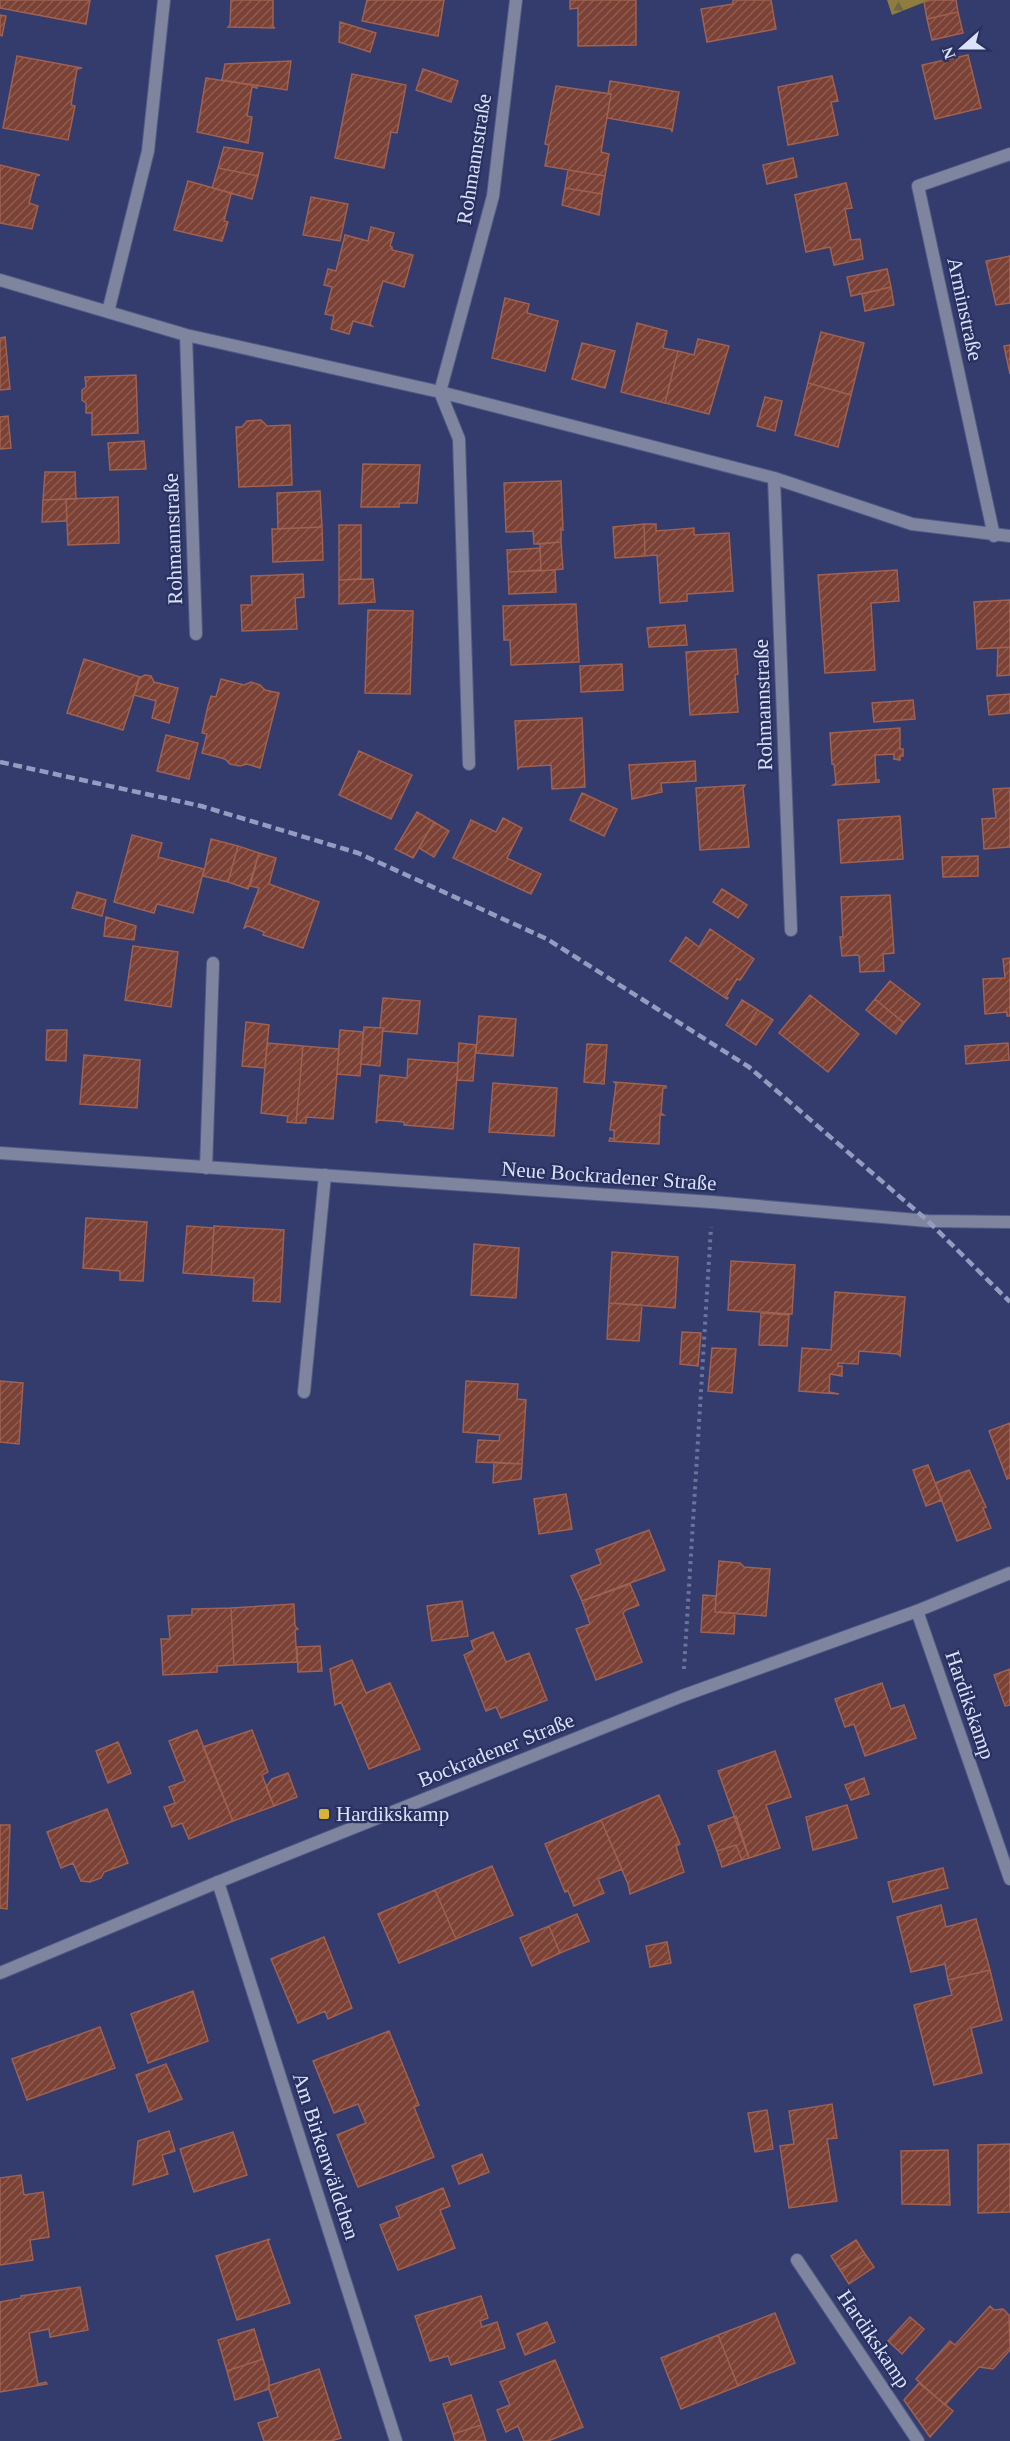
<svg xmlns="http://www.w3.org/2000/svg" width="1010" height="2441" font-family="'Times New Roman',serif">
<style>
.forest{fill:url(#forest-firs)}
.building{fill:url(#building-hatch);stroke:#9f6152;stroke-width:1.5}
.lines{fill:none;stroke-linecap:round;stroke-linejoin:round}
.service-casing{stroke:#515a86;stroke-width:14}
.minor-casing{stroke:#515a86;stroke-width:14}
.tertiary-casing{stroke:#515a86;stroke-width:14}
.path{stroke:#6c749c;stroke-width:4;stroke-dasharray:3 4.5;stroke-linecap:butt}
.service{stroke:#7f859e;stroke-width:12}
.minor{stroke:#7f859e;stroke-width:12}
.tertiary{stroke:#7f859e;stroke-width:12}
.rail{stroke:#959cbf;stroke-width:4.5;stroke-dasharray:9 4.5;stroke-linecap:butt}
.poi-dot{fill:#d6b534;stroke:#293161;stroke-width:2}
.labels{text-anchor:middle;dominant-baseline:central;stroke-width:4.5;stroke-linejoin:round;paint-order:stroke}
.street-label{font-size:21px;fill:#dbe1f9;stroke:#293161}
.poi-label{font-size:21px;fill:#dbe1f9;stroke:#293161;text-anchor:start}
</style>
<defs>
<pattern id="forest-firs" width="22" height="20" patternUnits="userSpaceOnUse" patternTransform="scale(1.5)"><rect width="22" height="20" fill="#8e7d3f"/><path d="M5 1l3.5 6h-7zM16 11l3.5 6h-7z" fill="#706644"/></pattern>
<pattern id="building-hatch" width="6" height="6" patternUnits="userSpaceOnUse" patternTransform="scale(1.5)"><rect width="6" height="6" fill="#7b4134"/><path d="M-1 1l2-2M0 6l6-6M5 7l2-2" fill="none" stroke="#8d5c52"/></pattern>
</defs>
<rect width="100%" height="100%" fill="#333c6d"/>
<!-- forest -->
<path class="forest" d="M887,0H930L892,15Z"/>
<!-- building -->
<path class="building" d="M0,0H90L86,24L0,8Z
M231,0H273V27L275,28L228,27L230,25Z
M367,0H444L438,36L362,21Z
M570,0H636V45L578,46V8L570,9Z
M733,0H771L776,29L707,42L701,9L733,4Z
M931,0H956L958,12L927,19L924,2Z
M958,12L963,33L932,40L927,19Z
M0,15L6,16L2,36L0,35Z
M340,22L376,33L370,52L339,42Z
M968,55L981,108L935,119L922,65Z
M17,56L82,68L77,69L71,105L75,106L68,140L3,128Z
M291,61L287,90L222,80L225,64Z
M423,69L458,81L451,102L416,90Z
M352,74L406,85L397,133L391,132L384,168L335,158Z
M832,76L838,101L831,102L838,135L788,145L778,87Z
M206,78L257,86V88L252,87L247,116L252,117L248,143L197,132Z
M610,81L679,92L672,132L671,129L607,118L611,94H608Z
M556,86L611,94L601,152L609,154L605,176L545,166L549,145L545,144Z
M224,147L263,153L258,176L218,168Z
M793,158L797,177L767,184L763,165Z
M0,165L40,175L36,176L29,203L38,206L32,229L0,223Z
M218,168L258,176L252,199L212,188Z
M568,170L605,176L602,194L565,188Z
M188,181L235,194H231L224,221L228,222L222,241L174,230Z
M846,183L852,208L845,209L851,240L860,239L863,259L834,265L830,247L806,252L795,195H794Z
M565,188L602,194L599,215L562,205Z
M311,197L348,204L340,241L303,235Z
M371,227L394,233L390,246L392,247V250L413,255L404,287L383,281L370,324L372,326L353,321L349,334L331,329L334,316L325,314L332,287L324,285L328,269L336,271L345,235L368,241Z
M1010,256V303L996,305L986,261Z
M887,269L891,287L851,296L847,277Z
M891,287L894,305L865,311L862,294Z
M505,298L529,304L527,313L558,321L545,371L492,358Z
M637,323L667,331L663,348L678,351L665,403L621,392Z
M821,332L864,343L851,395L808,383Z
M5,337L10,389L0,390V338Z
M698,339L729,346L709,414L665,403L678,351L694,355Z
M582,343L615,351L605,388L572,379Z
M1010,345V374L1004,346Z
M136,375L138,433L92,435V413H86V403L82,400V390L86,387L85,377Z
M808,383L851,395L838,447L795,435Z
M765,397L782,401L775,431L757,426Z
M8,416L11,448L0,449V417Z
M261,420L267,426L290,425L292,485L239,487L236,427H242L247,421Z
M144,441L146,469L110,470L108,443Z
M363,464L420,465L417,503H399V507H361Z
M45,472H75L76,499L43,500Z
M561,481L563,530L561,529V542L534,544L533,531L506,532L504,483Z
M320,491L322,527L278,529L277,493Z
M118,497L119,543L68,545L66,499Z
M66,499L67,521L42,522L43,500Z
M644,524H656V531L694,528V535L729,533L733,591L687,594V601L660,603L657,555L645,556Z
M644,524L645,556L615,558L613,527Z
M339,525H361V579L339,580Z
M322,527L323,560L273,562L272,529Z
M561,542L563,569L541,571L540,544Z
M540,548L541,570L508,572L507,550Z
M555,570L556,592L509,594L508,572Z
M897,570L899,601L871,603L875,670L825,673L818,575Z
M303,574L304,597L295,598L297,629L242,631L241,605H252L251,576Z
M373,579L375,602L339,604V580Z
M1010,600V647L977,649L974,602Z
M576,604L579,662L511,665L510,640H504L503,606Z
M368,610L413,611L410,694L365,693Z
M685,625L687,645L649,647L647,628Z
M1010,647V675L997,676L998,648Z
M736,649L738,674L735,675L738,712L690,715L686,652Z
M84,659L140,677L123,730L67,713Z
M622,664L623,690L581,692L580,666Z
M145,675L151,676L154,682L178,688L169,723L152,718L156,701L134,695L139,678Z
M221,679L244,685L251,682L260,685L265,690L279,693L260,768L247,764L240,766L230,764L225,759L202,753L207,734L202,733L208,706L211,696L216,697Z
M1010,694V713L989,715L987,696Z
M913,700L915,719L874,722L872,703Z
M582,718L585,787L552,789L551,765L520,767L518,769L515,721Z
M900,728V749H903V756H900V760L894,759V754L875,755L876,780H879V782L833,785L836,783L834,764H832L830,733Z
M166,735L198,743L189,779L157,771Z
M359,751L412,775L391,819L339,795Z
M695,761L696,781L661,783L662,792L632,799L629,765Z
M745,785L743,788L749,847L700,850L696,788Z
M1010,788V847L984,849L982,819L996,818L993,789Z
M582,793L617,809L604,836L570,820Z
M417,812L434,822L413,858L395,849Z
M900,816L903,859L841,863L838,820Z
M503,818L522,828L507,858L541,874L531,894L453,858L471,820L496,832Z
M434,822L449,831L434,857L419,848Z
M132,835L162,843L158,857L204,869L193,913L157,904L154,913L114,902Z
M211,839L238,846L228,882L203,876Z
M238,846L259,853L248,889L228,882Z
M259,853L276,858L269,884L319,902L303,948L263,935L264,932L248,926L244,928L259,888L250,886Z
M978,856V876L943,877L942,857Z
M722,889L747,905L738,918L713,902Z
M77,892L106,900L102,916L72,908Z
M890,895L894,953L883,954L884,971L860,972L859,955L842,956L840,937H843L841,897Z
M106,917L136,926L134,940L104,936Z
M710,929L754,959L740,980L737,979L726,997L728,998L727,999L670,961L686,937L699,947Z
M133,946L178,952L171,1007L125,1000Z
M1010,958V1016H1007V1012L985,1014L983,979L1005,978L1003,959Z
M890,981L920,1004L904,1023L875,999Z
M810,995L859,1034L828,1072L779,1033Z
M383,998L420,1001L417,1034L383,1031V1028H380Z
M875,999L904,1023L896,1034L866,1010Z
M742,1000L758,1010L741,1035L726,1025Z
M758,1010L773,1020L756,1045L741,1035Z
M479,1016L516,1019L513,1056L476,1053Z
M246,1022L269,1025L265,1068L242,1066Z
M364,1027L383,1028L380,1066L361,1064Z
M47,1030H67L66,1061L46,1060Z
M340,1030L363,1032L360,1076L337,1074Z
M267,1043L303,1046L296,1123L287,1122L288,1116L261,1113Z
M459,1043L476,1045L473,1081L457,1080Z
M1008,1043L1009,1060L966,1064L965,1046Z
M587,1044L607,1045L604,1084L584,1082Z
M303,1046L339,1049L333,1119L306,1117V1123H296Z
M84,1055L140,1060L137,1108L80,1104Z
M408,1059L458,1063L453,1129L404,1125V1122L378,1120L376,1123L380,1075L407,1078Z
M614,1082L666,1086V1088H663L661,1113L664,1115H660L659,1144L609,1141L610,1138L614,1139V1130H610L616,1084Z
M493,1083L557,1088L554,1136L489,1132Z
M86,1218L147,1222L143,1281L120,1280V1271L83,1268Z
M187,1226L214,1228L211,1275L183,1273Z
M214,1226L284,1230L280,1302L253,1301L254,1278L211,1275Z
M474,1244L519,1248L516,1298L471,1295Z
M612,1252L678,1257L675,1308L609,1303Z
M731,1261L795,1265L792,1314L728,1310Z
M835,1292L905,1297L900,1356L898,1354L859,1351L858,1364L838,1363V1366H842V1376L830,1374L829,1392L839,1394L799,1391L802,1348L831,1350Z
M609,1303L642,1305L639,1341L607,1339Z
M761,1313L789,1315L787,1346L759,1345Z
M682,1332L701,1333L698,1366L680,1364Z
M712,1348L736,1349L732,1393L708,1391Z
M0,1381L23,1383L19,1444L0,1442Z
M466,1381L518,1384L517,1399L526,1400L522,1464L476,1462L478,1440L499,1441L500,1435L463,1432Z
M1010,1423V1478L1007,1479L989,1431Z
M494,1462L522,1464L521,1479L493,1483Z
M928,1465L942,1500L926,1506L913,1470Z
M969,1470L986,1507L983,1508L991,1528L957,1541L935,1483Z
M566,1494L572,1529L539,1534L534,1499Z
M649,1530L665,1570L582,1601L571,1576L601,1564L596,1550Z
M719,1561L740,1563L744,1567L770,1569L766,1616L715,1612Z
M630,1584L639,1605L626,1610L623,1613L642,1662L596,1680L576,1629L590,1624L582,1601Z
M703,1595L716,1596L715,1612L735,1613L734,1634L701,1632Z
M462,1601L468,1636L432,1641L427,1606Z
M294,1604L295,1626L298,1629L295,1630L297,1662L234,1665L231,1608Z
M231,1608L234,1665L217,1666V1672L163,1675L161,1639H170L168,1616L192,1615V1609Z
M493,1632L506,1662L529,1653L547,1700L501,1718L496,1707L486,1711L464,1655L474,1650L471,1641Z
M320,1646L322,1671L298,1672L297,1647Z
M352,1660L366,1693L390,1683L420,1749L369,1769L341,1702L335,1705L330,1669Z
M1010,1669V1705L1005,1706L994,1675Z
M882,1683L891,1709L904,1705L916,1738L865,1756L854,1724L845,1727L835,1699Z
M197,1730L233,1821L189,1839L182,1823L172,1827L164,1807L175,1803L169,1787L185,1781L169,1741Z
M252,1730L268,1772L262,1775L274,1806L233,1821L203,1747Z
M118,1742L131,1773L108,1783L96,1751Z
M775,1751L791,1797L766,1805L780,1848L749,1858L718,1771Z
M288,1773L297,1797L274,1806L266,1787L272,1779Z
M864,1778L869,1794L851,1800L845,1785Z
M659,1795L680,1844L676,1846L684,1872L630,1894L628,1884L601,1820Z
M847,1805L857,1838L813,1850L806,1817Z
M107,1809L128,1863L104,1872L101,1878L90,1882L81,1881L73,1863L61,1868L47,1832Z
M736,1816L749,1858L742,1860L736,1845L717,1851L708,1826Z
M601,1820L622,1869L598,1879L604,1893L574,1906L568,1891L565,1892L545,1844Z
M0,1825H10L7,1909L0,1908Z
M736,1845L742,1860L722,1867L717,1851Z
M492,1866L513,1915L456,1939L435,1890Z
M943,1868L948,1888L893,1902L888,1882Z
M435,1890L456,1939L399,1963L378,1914Z
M941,1905L946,1927L976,1919L990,1970L948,1980L945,1964L911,1972L897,1917Z
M577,1914L589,1941L560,1953L549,1926Z
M549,1926L560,1953L532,1966L520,1938Z
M324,1937L352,2008L328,2019L325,2011L298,2023L271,1959Z
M667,1942L671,1963L650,1967L646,1946Z
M990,1970L1002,2020L971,2028L982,2073L934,2085L914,2005L952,1995L948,1980Z
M193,1991L208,2041L148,2063L131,2014Z
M100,2027L115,2068L27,2100L12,2059Z
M389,2031L419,2105L414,2107L434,2157L358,2187L337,2135L366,2123L358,2104L334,2113L313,2061Z
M166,2064L182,2099L149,2112L136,2075Z
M832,2104L837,2138L827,2139L837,2201L789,2208L780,2146L794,2144L789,2111Z
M767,2110L773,2149L755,2152L748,2113Z
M169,2131L175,2151L162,2155L168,2174L133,2185L138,2141Z
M233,2132L247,2175L194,2192L180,2149Z
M1010,2144V2212L978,2213V2145Z
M948,2150L950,2205L902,2204L901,2151Z
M482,2154L489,2172L459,2184L452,2166Z
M21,2175L24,2195L43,2192L49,2237L30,2240L33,2260L0,2265V2178Z
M443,2188L450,2206L440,2210L455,2248L398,2270L380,2225L400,2217L396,2207Z
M270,2239L268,2241L290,2303L237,2320L216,2256Z
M856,2240L865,2254L840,2270L831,2256Z
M865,2254L874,2267L849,2284L840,2270Z
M80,2287L88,2330L50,2337L49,2329L29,2333L38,2384L46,2382L47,2384L0,2392V2302L21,2298V2296Z
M481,2296L488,2318L480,2321L482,2327L497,2322L505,2348L451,2365L448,2356L430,2361L415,2316Z
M990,2306L994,2310L1003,2309L1009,2315L1010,2350L993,2369L979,2367L945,2405L916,2379L950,2341L955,2345Z
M775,2313L795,2363L738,2386L718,2335Z
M910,2317L924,2329L902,2354L888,2341Z
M547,2322L555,2342L525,2355L517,2334Z
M254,2329L263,2359L227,2371L218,2340Z
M718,2335L738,2386L681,2409L661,2358Z
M263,2359L269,2378V2389L235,2400L227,2371Z
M555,2360L583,2427L548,2441H524L518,2426L506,2432L497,2410L510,2405L500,2382Z
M319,2369L341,2438L331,2441H264L258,2423L278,2417L268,2386Z
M919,2383L953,2411L930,2437L904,2400Z
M471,2395L481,2425L453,2434L443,2404Z
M481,2425L486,2441H455L453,2434Z"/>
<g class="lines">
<!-- service casing -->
<g class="service-casing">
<path id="service" d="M304,1392L325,1175"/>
</g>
<!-- minor casing -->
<g class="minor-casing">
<path id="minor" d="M0,280L186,335L440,392L774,478L912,524L1010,536
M108,312L148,151L164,0
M186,335L196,634
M774,478L791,930
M994,536L918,186L1010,154
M469,764L459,439L440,392L493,196L516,0
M0,1153L712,1202L928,1221L1010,1222
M206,1168L213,963
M917,1611L1010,1879
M218,1882L396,2441
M797,2260L918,2441"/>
</g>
<!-- tertiary casing -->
<g class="tertiary-casing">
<path id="tertiary" d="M0,1973L218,1882L682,1696L917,1611L1010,1573"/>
</g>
<!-- path -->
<path class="path" d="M684,1669L711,1227"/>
<!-- service -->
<use href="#service" class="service"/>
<!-- minor -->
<use href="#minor" class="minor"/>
<!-- tertiary -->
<use href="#tertiary" class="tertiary"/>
<!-- rail -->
<path class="rail" d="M0,762L201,806L358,853L547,939L749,1067L928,1221L1010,1302"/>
</g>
<!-- markers -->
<rect class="poi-dot" x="318" y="1808" width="12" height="12" rx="3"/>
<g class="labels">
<!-- street labels -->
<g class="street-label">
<text transform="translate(474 159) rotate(-81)">Rohmannstraße</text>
<text transform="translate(965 309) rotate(78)">Arminstraße</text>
<text transform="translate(173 539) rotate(-92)">Rohmannstraße</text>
<text transform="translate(763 705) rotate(-92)">Rohmannstraße</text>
<text transform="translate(609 1176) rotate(4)">Neue Bockradener Straße</text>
<text transform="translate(970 1705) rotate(71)">Hardikskamp</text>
<text transform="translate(496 1750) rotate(-22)">Bockradener Straße</text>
<text transform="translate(326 2156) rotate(72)">Am Birkenwäldchen</text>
<text transform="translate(874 2339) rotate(56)">Hardikskamp</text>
</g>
<!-- poi labels -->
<g class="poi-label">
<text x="336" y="1814">Hardikskamp</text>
</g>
</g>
<!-- north arrow -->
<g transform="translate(962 48) rotate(249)" stroke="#293161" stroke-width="4.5" paint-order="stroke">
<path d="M0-4.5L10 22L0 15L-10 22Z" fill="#dbe1f9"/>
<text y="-9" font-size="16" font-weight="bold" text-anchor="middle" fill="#dbe1f9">N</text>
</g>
</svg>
